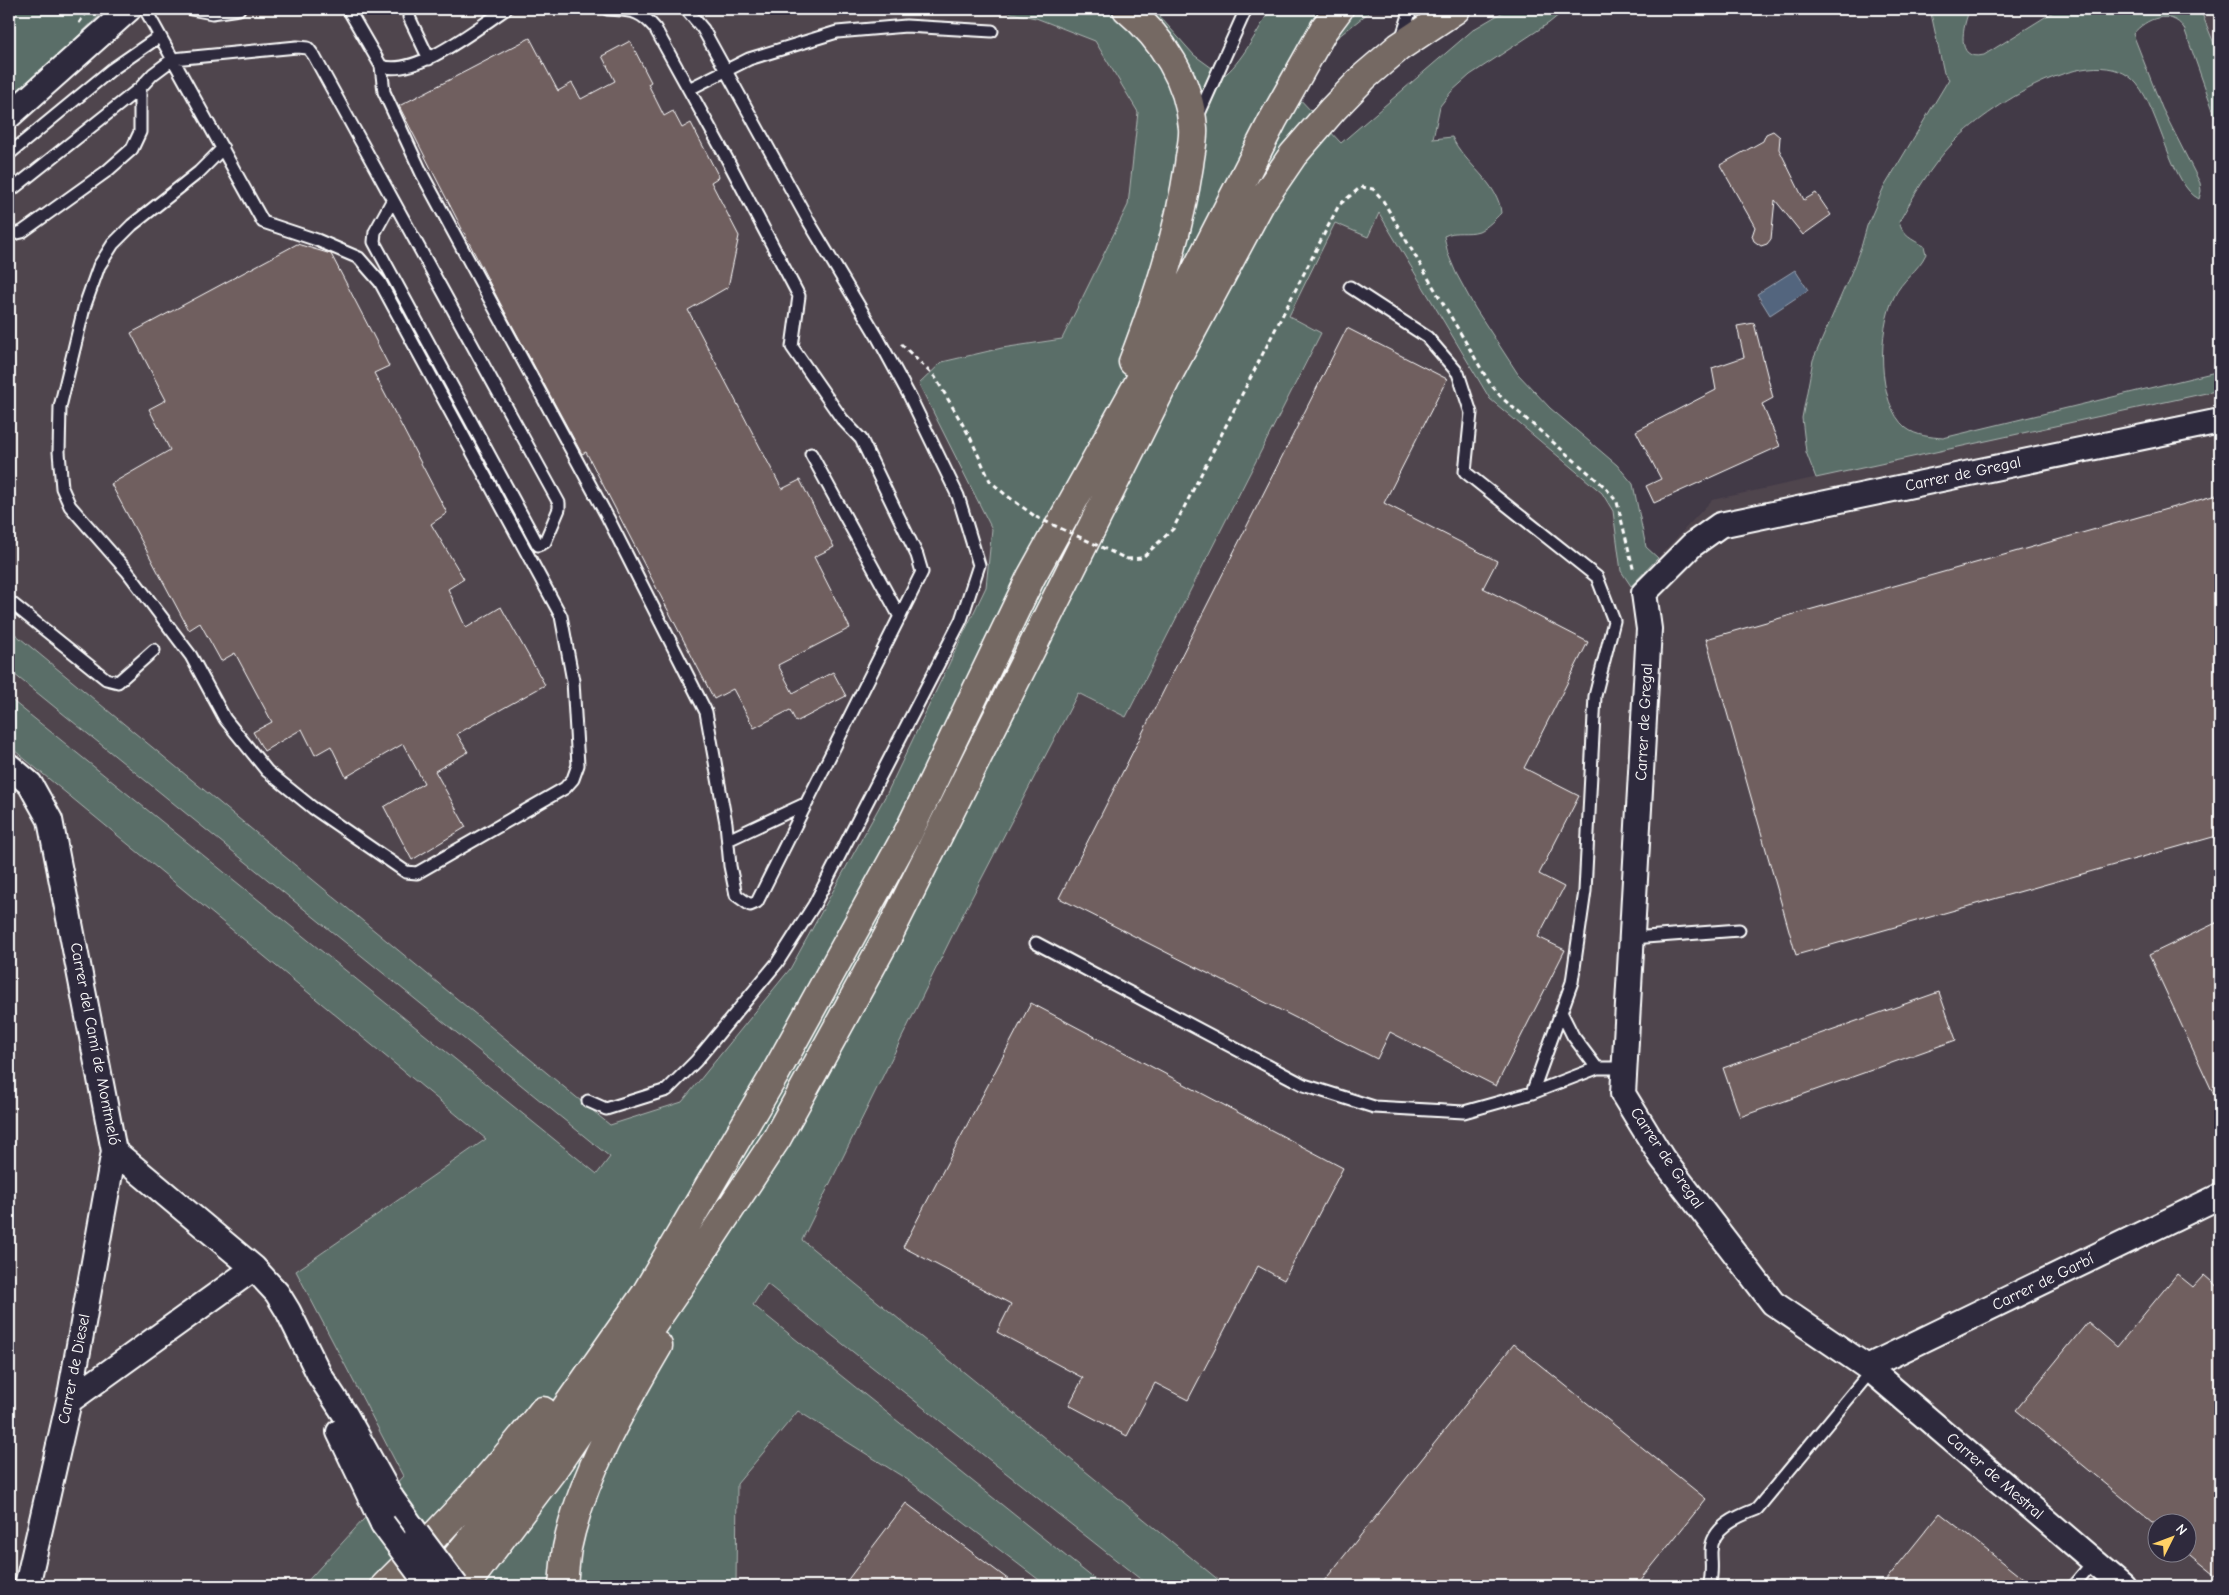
<svg xmlns="http://www.w3.org/2000/svg" width="2229" height="1595" font-family="'Comic Neue',sans-serif">
<style>
.built{fill:#50454e;fill-rule:evenodd}
.green{fill:#5a6e67;stroke:#acb6b3}
.water{fill:#53657e;stroke:#98a3b2}
.building{fill:#705e5e;stroke:#fff}
.lines{fill:none;stroke-linecap:round;stroke-linejoin:round}
.lane-casing{stroke:#fff;stroke-width:15}
.street-casing{stroke:#fff;stroke-width:28}
.highway-casing{stroke:#fff;stroke-width:31}
.path{stroke:#fff;stroke-width:3;stroke-dasharray:5 4;stroke-linecap:butt}
.lane{stroke:#2f2a3d;stroke-width:11}
.street{stroke:#2f2a3d;stroke-width:24}
.highway{stroke:#756964;stroke-width:28}
.street-bridge-casing{stroke:#fff;stroke-width:28;stroke-linecap:butt}
.path-bridge{stroke:#fff;stroke-width:3;stroke-dasharray:5 4;stroke-linecap:butt}
.street-bridge{stroke:#2f2a3d;stroke-width:24}
.labels{text-anchor:middle;dominant-baseline:central;stroke-width:4;stroke-linejoin:round;paint-order:stroke}
.street-label{font-size:16px;fill:#fff;stroke:#2f2a3d}
</style>
<rect width="100%" height="100%" fill="#423a47"/>
<filter id="ink" filterUnits="userSpaceOnUse"><feTurbulence type="fractalNoise" baseFrequency=".02" numOctaves="2"/><feDisplacementMap in="SourceGraphic" scale="10" xChannelSelector="R" yChannelSelector="G"/><feConvolveMatrix kernelMatrix="1 2 1 2 8 2 1 2 1" color-interpolation-filters="sRGB"/></filter>
<g filter="url(#ink)">
<!-- built -->
<path class="built" d="M106,9H990L1036,18L1095,41L1138,112L1129,205L1062,339L1002,348L942,362L919,384L992,529L986,587L887,793L789,969L682,1102L610,1125L9,629V98L41,72Z
M2200,9H2220V58Z
M1378,212L1489,399L1602,493L1613,511L1621,571L1631,586L1712,500L2220,390V1586H1226L802,1241L957,926L1078,693L1126,717L1321,333L1289,316L1335,223ZM2156,1522H2186V1552H2156Z
M9,670L610,1157L597,1174L9,698Z
M9,746L486,1139L296,1271L403,1476L303,1586H9Z
M766,1284L1149,1586H1103L752,1305Z
M798,1411L908,1480L1047,1586H736L737,1484Z"/>
<!-- green -->
<path class="green" d="M9,9H106L41,72L9,98Z
M990,9H1153L1194,55L1223,76C1239,66 1261,26 1270,9H1373L1283,81L1341,143L1474,29L1508,9H1566L1549,23L1470,75L1451,92L1440,106L1433,139L1452,137C1464,164 1499,183 1501,213C1495,219 1488,227 1479,231C1467,235 1456,230 1444,236L1448,254L1456,273L1475,308L1518,374L1550,408L1617,465L1633,484L1646,547L1658,558L1631,586L1621,571L1613,511L1602,493L1490,399L1379,213L1368,237L1335,223L1289,316L1321,333L1126,717L1078,693L957,926L802,1240L1226,1586H1149L767,1284L753,1305L1103,1586H1047L908,1480L798,1411L737,1484L736,1586H303L403,1476L296,1271L486,1139L9,746V698L597,1174L610,1157L9,670V629L610,1125L682,1102L790,969L887,793L986,587L992,529L919,384L942,362L1002,348L1062,339L1128,205L1138,112L1095,41L1036,18Z
M1930,9H1970C1963,25 1954,62 1984,55L2058,9H2200L2220,58V130L2184,28C2170,9 2146,18 2133,34L2162,108L2200,183L2201,191L2199,199C2171,185 2160,112 2137,84C2096,34 1984,110 1952,144C1931,166 1914,195 1899,222C1903,236 1911,239 1924,246L1926,254C1918,271 1902,280 1894,297C1878,329 1876,403 1906,428C1916,436 1931,437 1943,438L2220,371V390L1816,478L1806,452L1802,418L1813,360L1851,273L1862,244L1867,226L1883,189L1949,79L1944,73Z"/>
<!-- water -->
<path class="water" d="M1795,270L1808,290L1770,315L1757,294Z"/>
<!-- building -->
<path class="building" d="M530,38L558,91L572,83L581,99L615,81L602,56L630,41L651,82L648,84L664,116L673,111L682,128L691,123L719,177L711,182L739,236L728,287L688,310L782,489L800,480L834,547L814,557L850,628L778,665L793,693L833,672L846,696L796,722L790,710L754,728L733,689L714,699L586,452L582,454L500,303L399,106Z
M1773,131L1780,137L1779,149L1804,200L1816,193L1831,215L1803,235L1775,200L1771,239L1767,244L1761,246L1754,241L1752,236L1755,227L1720,165L1763,141L1766,134Z
M297,244L331,254L389,366L374,373L447,513L431,524L464,579L448,589L466,628L501,607L545,685L457,734L468,752L435,771L466,827L412,860L384,807L424,783L403,744L346,777L331,746L315,755L302,729L264,751L253,732L272,722L235,653L221,661L200,623L189,630L111,484L170,450L149,409L166,400L131,333Z
M1754,323L1773,398L1762,404L1780,446L1654,503L1646,486L1661,479L1636,431L1716,390L1712,368L1744,357L1737,326Z
M1347,328L1447,379L1384,503L1497,561L1483,588L1588,642L1524,768L1579,796L1539,874L1564,887L1538,937L1565,950L1496,1086L1390,1032L1377,1059L1059,898Z
M2220,494V835L1796,955L1706,639Z
M2220,921V1108L2149,955Z
M1939,992L1956,1040L1740,1117L1723,1068Z
M1031,1003L1343,1168L1284,1280L1258,1266L1188,1400L1155,1383L1127,1436L1069,1405L1083,1378L997,1332L1011,1304L903,1247Z
M2177,1274L2193,1287L2204,1275L2220,1289V1579L2186,1551V1522H2152L2016,1410L2088,1322L2117,1347Z
M1514,1344L1706,1499L1636,1586H1320Z
M906,1503L1017,1586H843Z
M1940,1513L2032,1586H1881Z"/>
<g class="lines">
<!-- lane casing -->
<g class="lane-casing">
<path id="lane" d="M145,9L263,222L317,240L359,258L380,282L561,616L573,681L578,765L573,779L565,788L417,873L406,872L313,808L267,771L225,719L191,656L127,571L70,506L62,488L59,452L60,407L84,308L99,266L113,244L132,225L199,172L223,148
M191,9L212,13L239,9
M348,9L381,66C416,78 477,28 506,9
M411,9L409,17L429,59
M1401,40L1411,9
M381,66L384,92L422,174L608,518L706,712L726,823L730,866L736,895L750,905L757,902L922,572L917,555L861,439L842,419L792,347L799,296L726,157L655,28C639,9 631,11 607,9
M689,89L749,59L837,32L906,26L992,31
M1198,116L1246,9
M9,154L111,70L160,36
M9,192L140,88L153,74L173,59L297,47L308,48L314,56L559,503V509L545,542L538,545L374,242L375,232L392,201
M9,235L22,232L107,171L132,149L140,132V88
M811,454L900,617
M9,601L106,679L118,682L154,650
M728,840L807,803
M1632,938L1739,930
M1036,943L1304,1085L1374,1107L1464,1112L1532,1093L1572,982L1585,891L1595,696L1614,621L1597,577L1465,472L1471,413L1458,373L1427,337L1350,287
M1561,1012L1573,1036L1597,1068
M1532,1093L1597,1068H1625
M588,1101L606,1109L667,1090L696,1061L777,963L814,905L961,620L979,565L958,496L910,397L878,338L809,222L703,29L686,9
M1709,1586C1713,1574 1711,1565 1711,1552C1711,1527 1738,1516 1757,1509L1871,1371
M2073,1586L2094,1561"/>
</g>
<!-- street casing -->
<g class="street-casing">
<path id="street" d="M9,116L129,9
M9,766L30,784L50,820L114,1151L254,1268L277,1293L288,1311L320,1376L346,1416L392,1499L417,1534
M1867,1367L2220,1196
M69,1401L254,1268
M339,1432L383,1524
M27,1586L69,1401L114,1151
M2123,1586L1867,1367L1773,1303L1662,1158L1623,1094L1649,629L1644,593L1692,545L1720,525L2220,421"/>
</g>
<!-- highway casing -->
<g class="highway-casing">
<path id="highway" d="M1127,9C1163,39 1189,80 1193,128C1194,139 1190,154 1189,165C1179,233 1157,299 1133,362
M385,1586C441,1531 495,1473 543,1411
M433,1586L469,1542L533,1455L645,1295L775,1074L909,831L1031,577L1138,384L1273,120L1324,29L1339,9
M465,1586L552,1471L680,1285L777,1138L890,932L1165,381L1261,202L1293,155L1333,109L1365,76L1399,47L1456,9
M563,1586C564,1574 565,1561 567,1548C582,1476 621,1409 658,1346"/>
</g>
<!-- path -->
<path class="path" d="M79,23L89,9
M901,344L935,377L970,437L990,481L1006,495L1036,517
M1127,559L1142,558L1173,529L1339,205L1361,187L1373,189L1382,199L1489,382L1502,398L1605,487L1617,502L1634,572"/>
<!-- lane -->
<use href="#lane" class="lane"/>
<!-- street -->
<use href="#street" class="street"/>
<!-- highway -->
<use href="#highway" class="highway"/>
<!-- street-bridge casing -->
<g class="street-bridge-casing">
<path id="street-bridge" d="M383,1524L429,1586
M417,1534L456,1586"/>
</g>
<!-- path-bridge -->
<path class="path-bridge" d="M1036,517L1127,559"/>
<!-- street-bridge -->
<use href="#street-bridge" class="street-bridge"/>
</g>
</g>
<g class="labels">
<!-- street labels -->
<g class="street-label">
<text transform="translate(1963 474) rotate(-12)">Carrer de Gregal</text>
<text transform="translate(1644 722) rotate(-87)">Carrer de Gregal</text>
<text transform="translate(95 1044) rotate(79)">Carrer del Camí de Montmeló</text>
<text transform="translate(1667 1158) rotate(56)">Carrer de Gregal</text>
<text transform="translate(2043 1282) rotate(-26)">Carrer de Garbí</text>
<text transform="translate(74 1369) rotate(-79)">Carrer de Diesel</text>
<text transform="translate(1995 1476) rotate(41)">Carrer de Mestral</text>
</g>
</g>
<!-- margin -->
<rect width="2229" height="1595" fill="none" stroke="#2f2a3d" stroke-width="30"/>
<rect x="15" y="15" width="2199" height="1565" fill="none" stroke="#fff" stroke-width="2" filter="url(#ink)"/>
<!-- north arrow -->
<g transform="translate(2172 1538) rotate(48)"><circle r="24" fill="#2f2a3d" stroke="#827f8b"/>
<path d="M0-4L9 19L0 12L-9 19Z" fill="#ffd166"/>
<text y="-8" font-size="14" font-weight="bold" text-anchor="middle" fill="#ffffff">N</text>
</g>
</svg>
